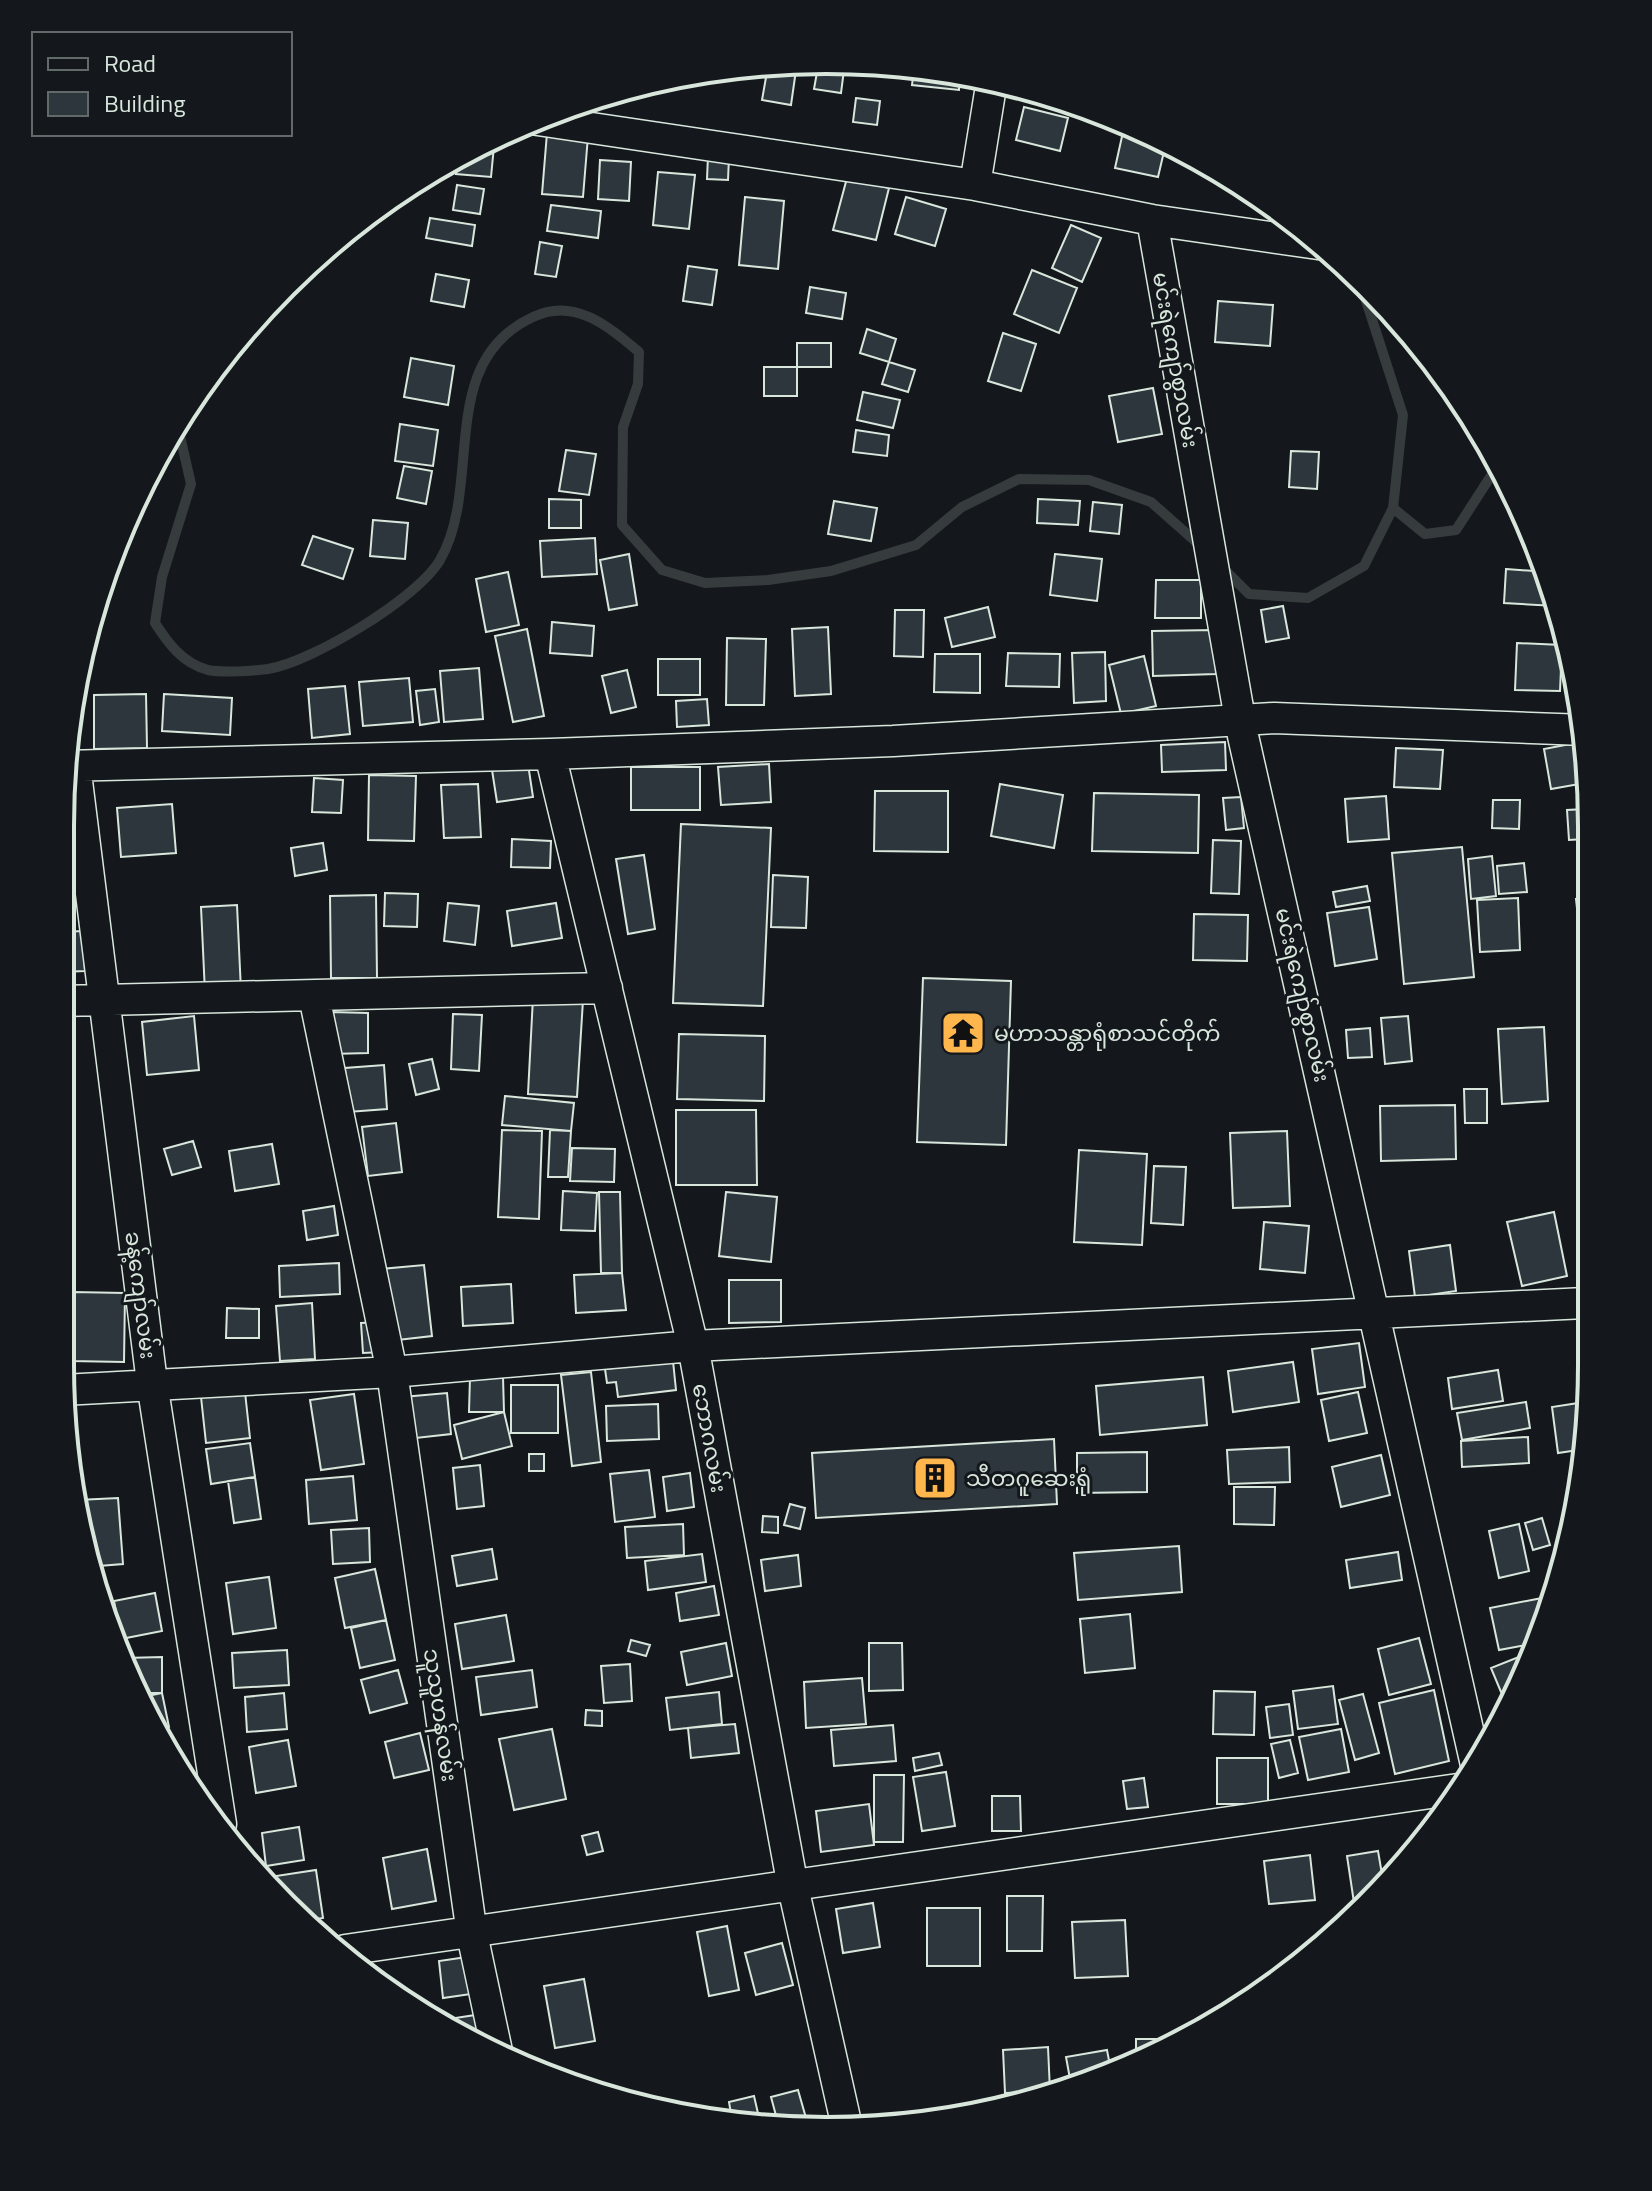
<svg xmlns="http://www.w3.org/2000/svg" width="1652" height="2191" font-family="'Titillium Web','Noto Sans Myanmar',sans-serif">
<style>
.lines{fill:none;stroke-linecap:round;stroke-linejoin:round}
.stream{stroke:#363b3e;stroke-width:10}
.building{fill:#2c363c;stroke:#d8e6dc;stroke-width:2}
.minor-casing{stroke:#d8e6dc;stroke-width:33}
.minor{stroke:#14181c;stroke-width:30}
.labels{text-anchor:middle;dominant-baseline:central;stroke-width:6;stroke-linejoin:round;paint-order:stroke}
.street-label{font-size:22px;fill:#d8e6dc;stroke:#14181c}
.poi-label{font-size:22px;fill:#d8e6dc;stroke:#14181c;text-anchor:start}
.rim{fill:none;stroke:#d8e6dc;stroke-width:4}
</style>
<rect width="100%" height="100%" fill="#14181c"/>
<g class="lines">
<!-- stream -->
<path class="stream" d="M175,429L180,436L191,484L162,577L155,623C168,643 182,663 208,670C223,673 252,671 268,669C312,662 418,598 440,560C484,484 435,362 533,317C574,297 608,326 639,352L638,384L623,427L622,525L662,570L705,583L768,580L831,571L916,545L962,507L1019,479L1089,480L1151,502L1203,548
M1393,508L1425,534L1456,530L1496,468
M1223,568L1249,594L1308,598L1364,566L1393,508L1403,415L1358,276"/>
</g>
<!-- building -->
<path class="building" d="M819,61L845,62L841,93L814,89Z
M797,63L791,105L762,100L768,66Z
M914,69L960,73L959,90L912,85Z
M856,98L880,101L877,125L853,122Z
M1024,107L1068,118L1060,151L1016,140Z
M1123,132L1166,143L1158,177L1115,168Z
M547,133L588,136L583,197L542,194Z
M483,145L494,146L491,177L456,174L458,158Z
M708,156L729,157L728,180L707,179Z
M600,160L631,162L629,201L598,199Z
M658,172L695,175L689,229L653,225Z
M847,178L889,188L876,240L833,230Z
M457,185L484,189L480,214L453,210Z
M745,197L784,201L778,269L739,265Z
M906,197L946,209L935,246L895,234Z
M551,205L601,211L598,238L547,231Z
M430,218L475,225L472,246L426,238Z
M1071,225L1101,238L1082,282L1052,268Z
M540,242L562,246L556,277L535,274Z
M688,266L717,270L712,305L683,301Z
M1032,270L1077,288L1059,333L1014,314Z
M436,274L469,280L464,307L431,301Z
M810,287L846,293L842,319L806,313Z
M1218,301L1273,305L1270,346L1215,342Z
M867,329L896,339L889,362L860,353Z
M1003,333L1036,344L1021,391L988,381Z
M797,343H831V367H797Z
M411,358L454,366L448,405L404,397Z
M889,362L915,370L908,392L882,384Z
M764,367H797V396H764Z
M1153,388L1162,434L1118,442L1109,396Z
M863,392L900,400L893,428L857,420Z
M400,424L438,430L433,466L395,461Z
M856,430L889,435L887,456L853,452Z
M566,450L596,454L589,495L559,491Z
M1291,451L1319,452L1317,489L1289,487Z
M404,466L432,471L426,504L397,498Z
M549,499L581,500V528H549Z
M1038,499L1080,501L1078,525L1037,523Z
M834,501L877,508L871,541L828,534Z
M1093,502L1122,505L1119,534L1090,531Z
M373,520L408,523L405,559L370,556Z
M313,536L353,549L343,579L302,565Z
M595,538L597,574L542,577L540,541Z
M629,554L637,605L609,610L600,560Z
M1055,554L1102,559L1097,601L1050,595Z
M1506,569L1548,572L1555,606L1504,603Z
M508,572L519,625L486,632L476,579Z
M1156,580H1201V618H1155Z
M1283,606L1289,638L1266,642L1261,610Z
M988,607L995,637L952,647L945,618Z
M895,610H924L923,657L894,656Z
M552,622L594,626L592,656L550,653Z
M828,627L831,694L795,696L792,629Z
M527,629L544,716L513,722L495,636Z
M1215,630L1216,674L1153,676L1152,631Z
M727,638L766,639L764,705H726Z
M1517,643L1562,645L1560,691L1515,690Z
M1105,652L1106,701L1074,703L1072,653Z
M1008,653L1060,654L1059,687L1006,686Z
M935,654H980V693L934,692Z
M1144,656L1156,706L1121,714L1109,665Z
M658,659H700V695H658Z
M479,668L483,719L444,722L440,671Z
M627,670L636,707L611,713L602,676Z
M409,678L413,722L363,726L359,682Z
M345,686L350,734L312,738L308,689Z
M435,689L439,722L420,725L416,691Z
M146,694L147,748L94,749V695Z
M164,694L232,698L230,735L162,731Z
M707,699L709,725L677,727L676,701Z
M1225,742L1226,770L1162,772L1161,745Z
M1581,742L1585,783L1551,789L1544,749Z
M1396,748L1443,750L1440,789L1394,787Z
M528,764L533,797L497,802L492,770Z
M769,764L771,802L721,805L718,767Z
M631,767H700V810H631Z
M369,775L416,776L414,841L368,840Z
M314,778L343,780L341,813L312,812Z
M478,784L481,837L444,838L441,785Z
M1000,784L1063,795L1054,848L991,836Z
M875,791H948V852L874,851Z
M1094,793L1199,795L1198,853L1092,851Z
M1386,796L1389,839L1348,842L1345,799Z
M1241,797L1244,828L1226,830L1223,798Z
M1493,800H1520L1519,829L1492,828Z
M172,804L176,853L121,857L117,808Z
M1585,809V839L1569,840L1567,810Z
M681,824L771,828L763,1006L673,1003Z
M512,839L551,841L550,868L511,867Z
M1213,840L1241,841L1239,894L1211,893Z
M323,843L327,870L295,876L291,848Z
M1462,847L1474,977L1404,984L1392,853Z
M644,855L655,929L628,934L616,859Z
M1492,856L1496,896L1471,899L1468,859Z
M1524,863L1527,892L1499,894L1497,866Z
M773,875L808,877L806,928L771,927Z
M1367,886L1370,901L1336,907L1333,892Z
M385,893L418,894L417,927L384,926Z
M376,895L377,978H331L330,896Z
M1518,898L1520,950L1480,952L1477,900Z
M1585,898V964H1583L1576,899Z
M448,903L479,906L475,945L444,941Z
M556,903L562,938L512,946L507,911Z
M237,905L241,991L205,993L201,907Z
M1369,907L1377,959L1335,966L1327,913Z
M1194,914L1248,915L1247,961L1193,960Z
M83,931L85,971L61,972V932Z
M923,978L1011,981L1006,1145L917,1142Z
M533,997L583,1000L577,1097L528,1094Z
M331,1012L368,1013V1053L331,1054Z
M453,1014L482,1015L479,1071L451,1069Z
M194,1016L199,1070L147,1075L142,1022Z
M1408,1016L1412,1061L1385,1064L1381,1018Z
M1544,1027L1548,1101L1502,1104L1498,1029Z
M1370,1028L1372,1057L1348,1058L1346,1030Z
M679,1034L765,1036L764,1101L677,1099Z
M432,1059L439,1089L416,1095L409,1064Z
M384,1065L387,1109L348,1112L345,1068Z
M1464,1089H1487V1123H1465Z
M505,1096L574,1103L571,1131L502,1125Z
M1455,1105L1456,1159L1381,1161L1380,1106Z
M676,1110H756L757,1185H676Z
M396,1123L402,1172L368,1176L362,1127Z
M502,1130L542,1131L539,1219L498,1217Z
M550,1130L571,1131L568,1177H548Z
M1287,1131L1290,1206L1233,1208L1230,1133Z
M193,1141L201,1167L172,1175L164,1149Z
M272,1144L279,1184L235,1191L229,1151Z
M572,1148L615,1149L614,1182L570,1181Z
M1079,1150L1147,1154L1142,1245L1074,1242Z
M1154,1166L1186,1167L1183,1225L1151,1223Z
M563,1191L597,1193L595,1231L561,1230Z
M599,1192H620L622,1273H601Z
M726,1192L777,1197L771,1262L719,1256Z
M334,1206L338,1235L307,1240L303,1211Z
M1554,1212L1567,1276L1522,1286L1507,1222Z
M1264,1222L1309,1226L1305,1273L1260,1269Z
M1450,1245L1456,1291L1415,1297L1409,1251Z
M339,1263L340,1294L280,1297L279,1266Z
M424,1265L432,1336L389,1341L381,1269Z
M622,1273L626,1310L576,1313L574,1275Z
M729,1280H781V1322L729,1323Z
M511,1284L513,1323L463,1326L461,1287Z
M72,1292L125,1293L124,1362L71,1361Z
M312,1303L315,1359L280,1361L276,1306Z
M227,1308L259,1309V1338H226Z
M380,1322L382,1352L363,1353L361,1323Z
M1359,1343L1365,1387L1318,1394L1312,1349Z
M673,1361L676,1390L618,1397L616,1382L607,1383L605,1369Z
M1293,1362L1299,1402L1233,1412L1228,1371Z
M1498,1370L1503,1401L1452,1409L1448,1378Z
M591,1372L601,1462L572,1466L561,1375Z
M470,1377H503L504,1412H469Z
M1203,1377L1207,1425L1100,1435L1096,1386Z
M511,1385H558V1433H511Z
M245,1392L250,1438L206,1443L201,1397Z
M1358,1392L1367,1433L1329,1441L1321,1400Z
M447,1393L451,1434L407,1439L403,1397Z
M354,1394L364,1464L321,1470L310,1400Z
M1526,1402L1530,1428L1462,1440L1457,1413Z
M1585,1402V1449L1558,1453L1552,1407Z
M658,1404L659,1439L607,1441L606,1406Z
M504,1412L512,1446L462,1459L454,1425Z
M1528,1437L1529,1463L1462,1467L1461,1441Z
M1054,1439L1057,1504L816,1518L812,1453Z
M250,1443L255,1477L211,1484L206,1449Z
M1289,1447L1290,1482L1229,1484L1227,1450Z
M1147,1452V1492L1077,1493V1453Z
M529,1454H544V1471H529Z
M1381,1455L1390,1495L1341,1507L1332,1467Z
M480,1465L484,1506L457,1509L453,1468Z
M649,1470L655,1517L615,1522L610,1474Z
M690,1473L694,1507L667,1511L663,1477Z
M353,1476L357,1520L309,1524L306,1480Z
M255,1477L261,1519L234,1523L228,1481Z
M1234,1487H1275L1274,1525L1234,1524Z
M118,1498L123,1564L87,1567L78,1500Z
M790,1504L805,1508L800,1529L784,1525Z
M763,1516L778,1517V1533L762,1532Z
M1542,1518L1550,1545L1533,1550L1525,1523Z
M683,1524L684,1555L627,1558L625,1527Z
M1519,1524L1529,1571L1499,1578L1489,1531Z
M369,1528L370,1562L333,1564L331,1530Z
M1179,1546L1182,1592L1078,1600L1074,1553Z
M492,1549L497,1579L457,1586L452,1556Z
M1398,1552L1402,1580L1350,1588L1346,1560Z
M702,1554L706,1582L648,1590L645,1561Z
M798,1555L801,1586L765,1591L761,1560Z
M375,1569L386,1620L345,1628L335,1578Z
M269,1577L276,1628L233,1634L226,1583Z
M714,1586L719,1615L680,1621L676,1593Z
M155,1593L162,1631L121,1639L114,1601Z
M1542,1598L1546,1623L1537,1643L1499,1650L1490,1608Z
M1130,1614L1135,1668L1085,1673L1080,1619Z
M506,1615L514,1661L462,1669L455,1624Z
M386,1620L395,1660L360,1668L351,1628Z
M1419,1638L1431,1684L1389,1695L1378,1649Z
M631,1640L650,1645L646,1656L628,1651Z
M726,1643L732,1676L687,1685L681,1652Z
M869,1643H902L903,1690L869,1691Z
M287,1650L289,1685L234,1688L232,1653Z
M1534,1651L1518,1686L1501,1692L1491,1668Z
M162,1657V1693H140L125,1658Z
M630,1664L632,1701L604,1703L601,1666Z
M398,1670L407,1703L370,1713L361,1680Z
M532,1670L537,1707L481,1715L476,1677Z
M862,1678L866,1724L806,1728L804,1682Z
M1333,1686L1338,1724L1298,1729L1293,1691Z
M1434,1690L1449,1761L1395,1774L1379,1703Z
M1214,1691L1255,1692L1254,1735L1213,1734Z
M719,1692L722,1724L670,1730L666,1698Z
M162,1693L169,1727L155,1729L142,1697Z
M284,1693L287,1729L247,1732L245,1697Z
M1363,1694L1379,1753L1355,1760L1339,1700Z
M1289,1704L1293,1735L1270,1738L1266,1707Z
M586,1710L602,1711V1726L585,1725Z
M735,1724L739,1753L691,1758L688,1728Z
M893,1725L896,1761L834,1766L831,1730Z
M552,1729L566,1799L514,1810L499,1739Z
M1341,1729L1349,1772L1308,1780L1299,1737Z
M420,1733L429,1770L394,1778L385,1742Z
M288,1740L296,1786L256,1793L249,1747Z
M1290,1740L1298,1773L1279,1778L1271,1744Z
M176,1748L182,1773L165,1751Z
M939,1753L942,1765L915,1771L913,1758Z
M1217,1758H1268V1804H1217Z
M946,1772L955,1826L922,1831L913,1777Z
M874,1775H904L903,1842H874Z
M1144,1778L1148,1807L1127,1809L1123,1781Z
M992,1796H1020L1021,1831H992Z
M869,1804L874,1845L821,1852L816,1811Z
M299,1827L304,1860L266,1866L262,1833Z
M598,1832L603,1851L587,1855L582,1836Z
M427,1849L436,1901L392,1909L383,1858Z
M1378,1851L1384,1886L1356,1916L1347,1856Z
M1310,1855L1315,1900L1269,1904L1264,1861Z
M316,1870L323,1918L304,1921L279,1900L276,1876Z
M1007,1896H1043L1042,1951H1007Z
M873,1903L880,1947L843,1953L836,1909Z
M927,1908H980V1966H927Z
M1125,1920L1128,1976L1075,1978L1072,1922Z
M727,1926L739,1990L709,1996L697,1932Z
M782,1943L793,1985L756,1995L745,1953Z
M474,1956L478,1993L443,1998L439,1961Z
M584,1979L595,2041L555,2048L544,1986Z
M482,2014L486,2042L475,2043L442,2020Z
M1136,2039H1165V2044L1136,2059Z
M1048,2047L1050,2091L1005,2093L1003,2050Z
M1107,2050L1111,2071L1072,2090L1066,2057Z
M798,2090L808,2125L778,2123L771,2097Z
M754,2096L760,2122L732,2120L729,2102Z"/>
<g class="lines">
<!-- minor casing -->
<g class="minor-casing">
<path id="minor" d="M531,119L975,185L1152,220L1318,244
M975,185L992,80
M1152,220L1243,736L1476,1765
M550,754L693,1346L793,1887L847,2127
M75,765L152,1383L221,1824
M63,766L550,754L893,741L1274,718L1585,730
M314,996L392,1372L472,1934L498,2056
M61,1001L607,988
M63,1390L392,1372L693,1346L1585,1303
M345,1950L1458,1789"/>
</g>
<!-- minor -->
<use href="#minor" class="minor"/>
</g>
<!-- icons -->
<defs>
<g id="temple-square" transform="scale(2.3)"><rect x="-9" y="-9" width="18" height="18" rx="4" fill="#ffb74d" stroke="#14181c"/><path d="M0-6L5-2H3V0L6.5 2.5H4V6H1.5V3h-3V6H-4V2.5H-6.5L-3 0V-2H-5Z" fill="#111"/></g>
<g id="building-square" transform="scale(2.3)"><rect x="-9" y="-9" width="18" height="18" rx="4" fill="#ffb74d" stroke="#14181c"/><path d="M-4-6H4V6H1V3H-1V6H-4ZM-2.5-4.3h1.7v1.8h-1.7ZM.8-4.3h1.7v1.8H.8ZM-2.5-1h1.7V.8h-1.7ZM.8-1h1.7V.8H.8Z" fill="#111"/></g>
</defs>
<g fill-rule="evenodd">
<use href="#temple-square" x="963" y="1033"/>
<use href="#building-square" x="935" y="1478"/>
</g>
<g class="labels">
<!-- street labels -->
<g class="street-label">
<text transform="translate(1176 360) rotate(80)">မင်းရဲကျော်စွာလမ်း</text>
<text transform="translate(1303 995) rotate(77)">မင်းရဲကျော်စွာလမ်း</text>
<text transform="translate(141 1295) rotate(83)">ခန့်ကျော်လမ်း</text>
<text transform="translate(710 1438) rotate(80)">ဘောဂလမ်း</text>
<text transform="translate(441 1715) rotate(82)">သူသူဟန်လမ်း</text>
</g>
<!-- poi labels -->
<g class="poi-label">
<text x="994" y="1033">မဟာသန္တာရုံစာသင်တိုက်</text>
<text x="966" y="1478">သီတဂူဆေးရုံ</text>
</g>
</g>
<!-- crop -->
<path d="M0 0H1652V2191H0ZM826 74H826A752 752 0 0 1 1578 826V1365A752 752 0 0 1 826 2117H826A752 752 0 0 1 74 1365V826A752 752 0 0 1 826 74Z" fill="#14181c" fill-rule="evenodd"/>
<path class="rim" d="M826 74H826A752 752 0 0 1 1578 826V1365A752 752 0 0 1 826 2117H826A752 752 0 0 1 74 1365V826A752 752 0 0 1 826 74Z"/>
<!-- legend -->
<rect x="32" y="32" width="260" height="104" fill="#14181c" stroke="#626a69" stroke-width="2"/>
<rect x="48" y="58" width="40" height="12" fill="#14181c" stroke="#626a69" stroke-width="2"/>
<text x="104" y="72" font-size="24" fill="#d8e6dc">Road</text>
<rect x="48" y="92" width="40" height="24" fill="#2c363c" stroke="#626a69" stroke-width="2"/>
<text x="104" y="112" font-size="24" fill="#d8e6dc">Building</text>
</svg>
